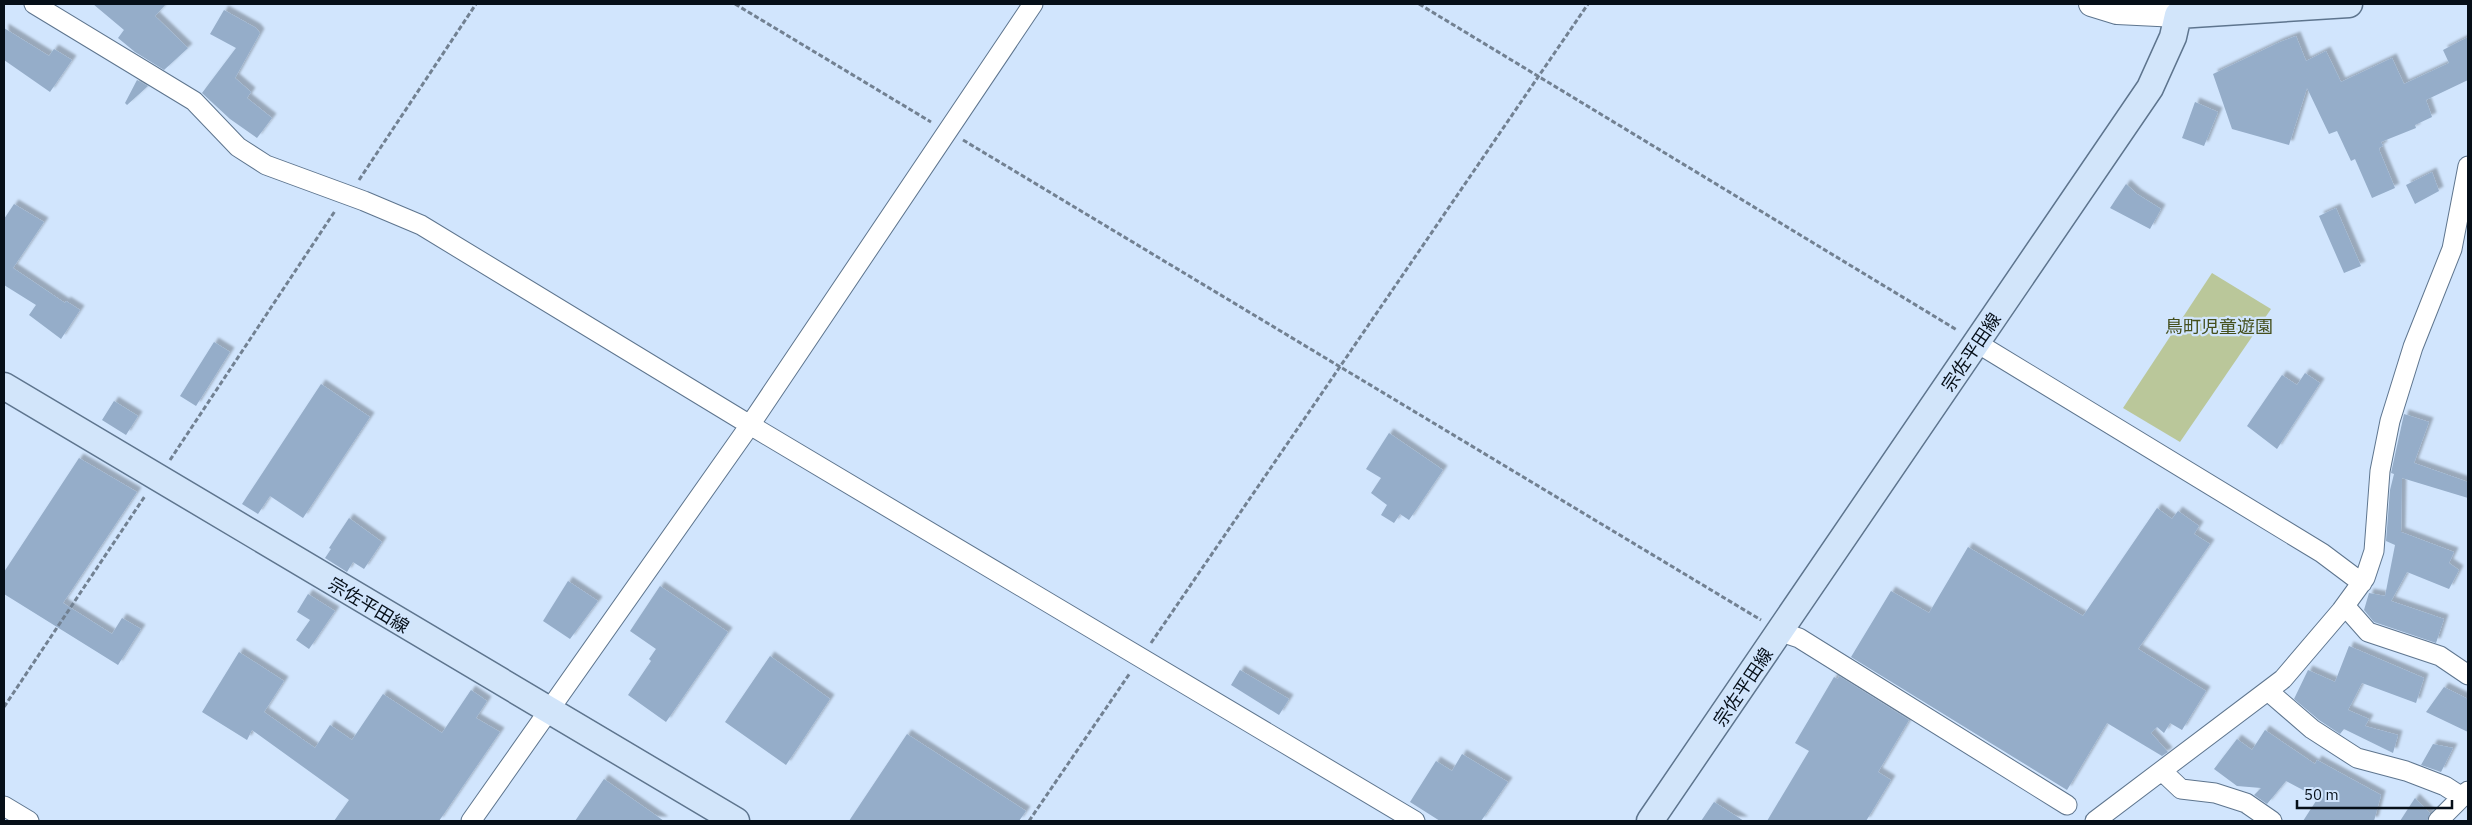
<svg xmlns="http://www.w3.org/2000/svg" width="2472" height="825" font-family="'IBM Plex Sans','Noto Sans JP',sans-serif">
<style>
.green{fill:#bac79a}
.building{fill:#95adc9;filter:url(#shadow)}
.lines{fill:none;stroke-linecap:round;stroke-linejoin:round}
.minor-casing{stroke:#5e758e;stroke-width:21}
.tertiary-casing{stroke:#5e758e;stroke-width:26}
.secondary-casing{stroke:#5e758e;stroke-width:29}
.path{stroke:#728192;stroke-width:3;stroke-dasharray:5 2.5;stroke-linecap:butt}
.minor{stroke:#fff;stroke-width:19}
.tertiary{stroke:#fff;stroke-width:24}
.secondary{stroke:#d2e5fa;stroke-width:26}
.labels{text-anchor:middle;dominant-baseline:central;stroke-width:4.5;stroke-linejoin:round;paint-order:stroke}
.park-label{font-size:18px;fill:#444f1c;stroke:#d1e5fd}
.street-label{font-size:18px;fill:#060f18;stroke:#d1e5fd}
</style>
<defs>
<filter id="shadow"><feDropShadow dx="4.5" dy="-4.5" stdDeviation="1" flood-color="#0004"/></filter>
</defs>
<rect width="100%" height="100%" fill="#d1e5fd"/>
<!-- green -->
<path class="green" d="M2212,273L2271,309L2180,442L2123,408Z"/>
<!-- building -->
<path class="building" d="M93,4H166L155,16L188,48L164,70L135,52L118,38L124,30Z
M224,10L256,28L260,33L235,78L251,92L247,98L272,118L257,138L230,119L202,93L236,48L210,34Z
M4,28L49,56L54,49L72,60L50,92L4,60Z
M2296,36L2306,61L2326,51L2341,82L2392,58L2404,84L2449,63L2443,50L2468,37V80L2426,100L2432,117L2415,125L2416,128L2381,142L2383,146L2379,148L2380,152L2395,188L2372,198L2355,159L2351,161L2337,131L2329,134L2307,88L2289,145L2232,129L2213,74L2280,42Z
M137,80L148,86L127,105L125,103Z
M2195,102L2218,112L2204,146L2182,138Z
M2432,172L2439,191L2415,204L2406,185Z
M2126,184L2137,194L2161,209L2150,229L2110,208Z
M14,204L44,222L13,268L65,303L66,301L80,310L61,339L29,315L36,305L4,285V219Z
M2336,208L2361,266L2344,273L2319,216Z
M214,342L230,352L196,406L180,396Z
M2305,373L2320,383L2277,449L2247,426L2282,375L2297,385Z
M321,384L370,417L303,518L270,496L258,514L242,504Z
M114,401L138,416L126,435L102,420Z
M2404,414L2429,422L2414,463L2468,482V498L2402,478L2401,532L2454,552L2449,563L2459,570L2449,589L2407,572L2391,601L2444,619L2436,643L2374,622L2364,610L2369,593L2385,596L2395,545L2386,541L2390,490L2394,474L2391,473Z
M1389,433L1443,470L1409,520L1400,514L1394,523L1381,515L1387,505L1371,493L1381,478L1366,469Z
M79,458L137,492L63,603L112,634L122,618L141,629L118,665L4,594V572Z
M2157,508L2172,519L2178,511L2199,526L2194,534L2210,544L2138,649L2206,691L2182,730L2170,723L2164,733L2157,727L2151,733L2168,752L2162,756L2107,723L2067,790L1851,657L1891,591L1929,613L1968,547L2083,616Z
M349,518L382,542L364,569L353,562L347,572L325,558L331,549L329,548Z
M568,581L598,601L570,639L543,621Z
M660,586L728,632L666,722L628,695L651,661L649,659L656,649L630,631Z
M308,594L335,611L309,649L296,640L310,620L297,612Z
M2349,646L2424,678L2416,703L2362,683L2348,710L2369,719L2365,726L2398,735L2393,753L2344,729L2340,734L2319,720L2294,699L2308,670L2335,682Z
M239,652L284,681L264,712L315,748L330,725L352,740L383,694L442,733L471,690L487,701L476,718L500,732L439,821H334L349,800L252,730L247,740L202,712Z
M770,656L830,699L786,765L725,722Z
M1240,670L1289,699L1279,715L1231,685Z
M1839,676L1909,720L1878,772L1891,780L1866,821H1767L1809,751L1795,743L1834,677L1838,679Z
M2444,687L2468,699V732L2426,712Z
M2265,730L2315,764L2317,760L2381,795L2374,821H2303L2318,798L2286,781L2267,804L2254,795L2261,788L2237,786L2214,769L2237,739L2252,750Z
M907,734L1026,811L1019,821H849Z
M2433,744L2453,748L2441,772L2421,765Z
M1462,754L1508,782L1481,821H1440L1410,802L1436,761L1452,771Z
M604,779L664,821H575Z
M2415,798L2430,813L2427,821H2400Z
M1714,802L1722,807L1744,821H1701Z"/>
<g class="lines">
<!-- minor casing -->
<g class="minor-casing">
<path id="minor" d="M34,4L194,101L238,147L266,165L364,201L421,225L750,425L1415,821
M1977,343L2322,553L2362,583
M2345,606L2368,632L2440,656L2468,675
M1781,632L1799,638L2067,805
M2268,691L2312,729L2357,758L2406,771L2445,786L2462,797
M2162,771L2181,789L2215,793L2246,803L2272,821
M4,806L29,821
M471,821L750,425L1033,4
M2095,821L2283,679L2341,611L2365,578L2374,551L2380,471L2390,421L2413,347L2452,249L2468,166
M2438,821L2468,791"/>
</g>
<!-- tertiary casing -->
<g class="tertiary-casing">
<path id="tertiary" d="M2091,4L2117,12L2178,15"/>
</g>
<!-- secondary casing -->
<g class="secondary-casing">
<path id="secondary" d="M4,386L736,821
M1650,821L2150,88L2173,37L2178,15L2349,4"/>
</g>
<!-- path -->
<path class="path" d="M735,4L931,122
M1419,4L1957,330
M963,140L1761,620
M359,180L476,4
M170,460L335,211
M1151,643L1588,4
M4,707L145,496
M1029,821L1130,673"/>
<!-- minor -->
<use href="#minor" class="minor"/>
<!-- tertiary -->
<use href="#tertiary" class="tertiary"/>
<!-- secondary -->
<use href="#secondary" class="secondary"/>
</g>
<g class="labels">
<!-- park labels -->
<g class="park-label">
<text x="2219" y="326">鳥町児童遊園</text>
</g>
<!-- street labels -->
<g class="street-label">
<text transform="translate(1971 352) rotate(-56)">宗佐平田線</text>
<text transform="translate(369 605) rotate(31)">宗佐平田線</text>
<text transform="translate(1743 687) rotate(-56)">宗佐平田線</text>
</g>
</g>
<!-- border -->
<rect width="2472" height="825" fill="none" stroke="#060f18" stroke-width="10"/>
<!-- scale -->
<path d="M2297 800v8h155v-8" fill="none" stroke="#060f18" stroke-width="2.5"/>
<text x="2304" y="800" font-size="15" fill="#060f18" stroke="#d1e5fd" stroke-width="4" paint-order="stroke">50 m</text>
</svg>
